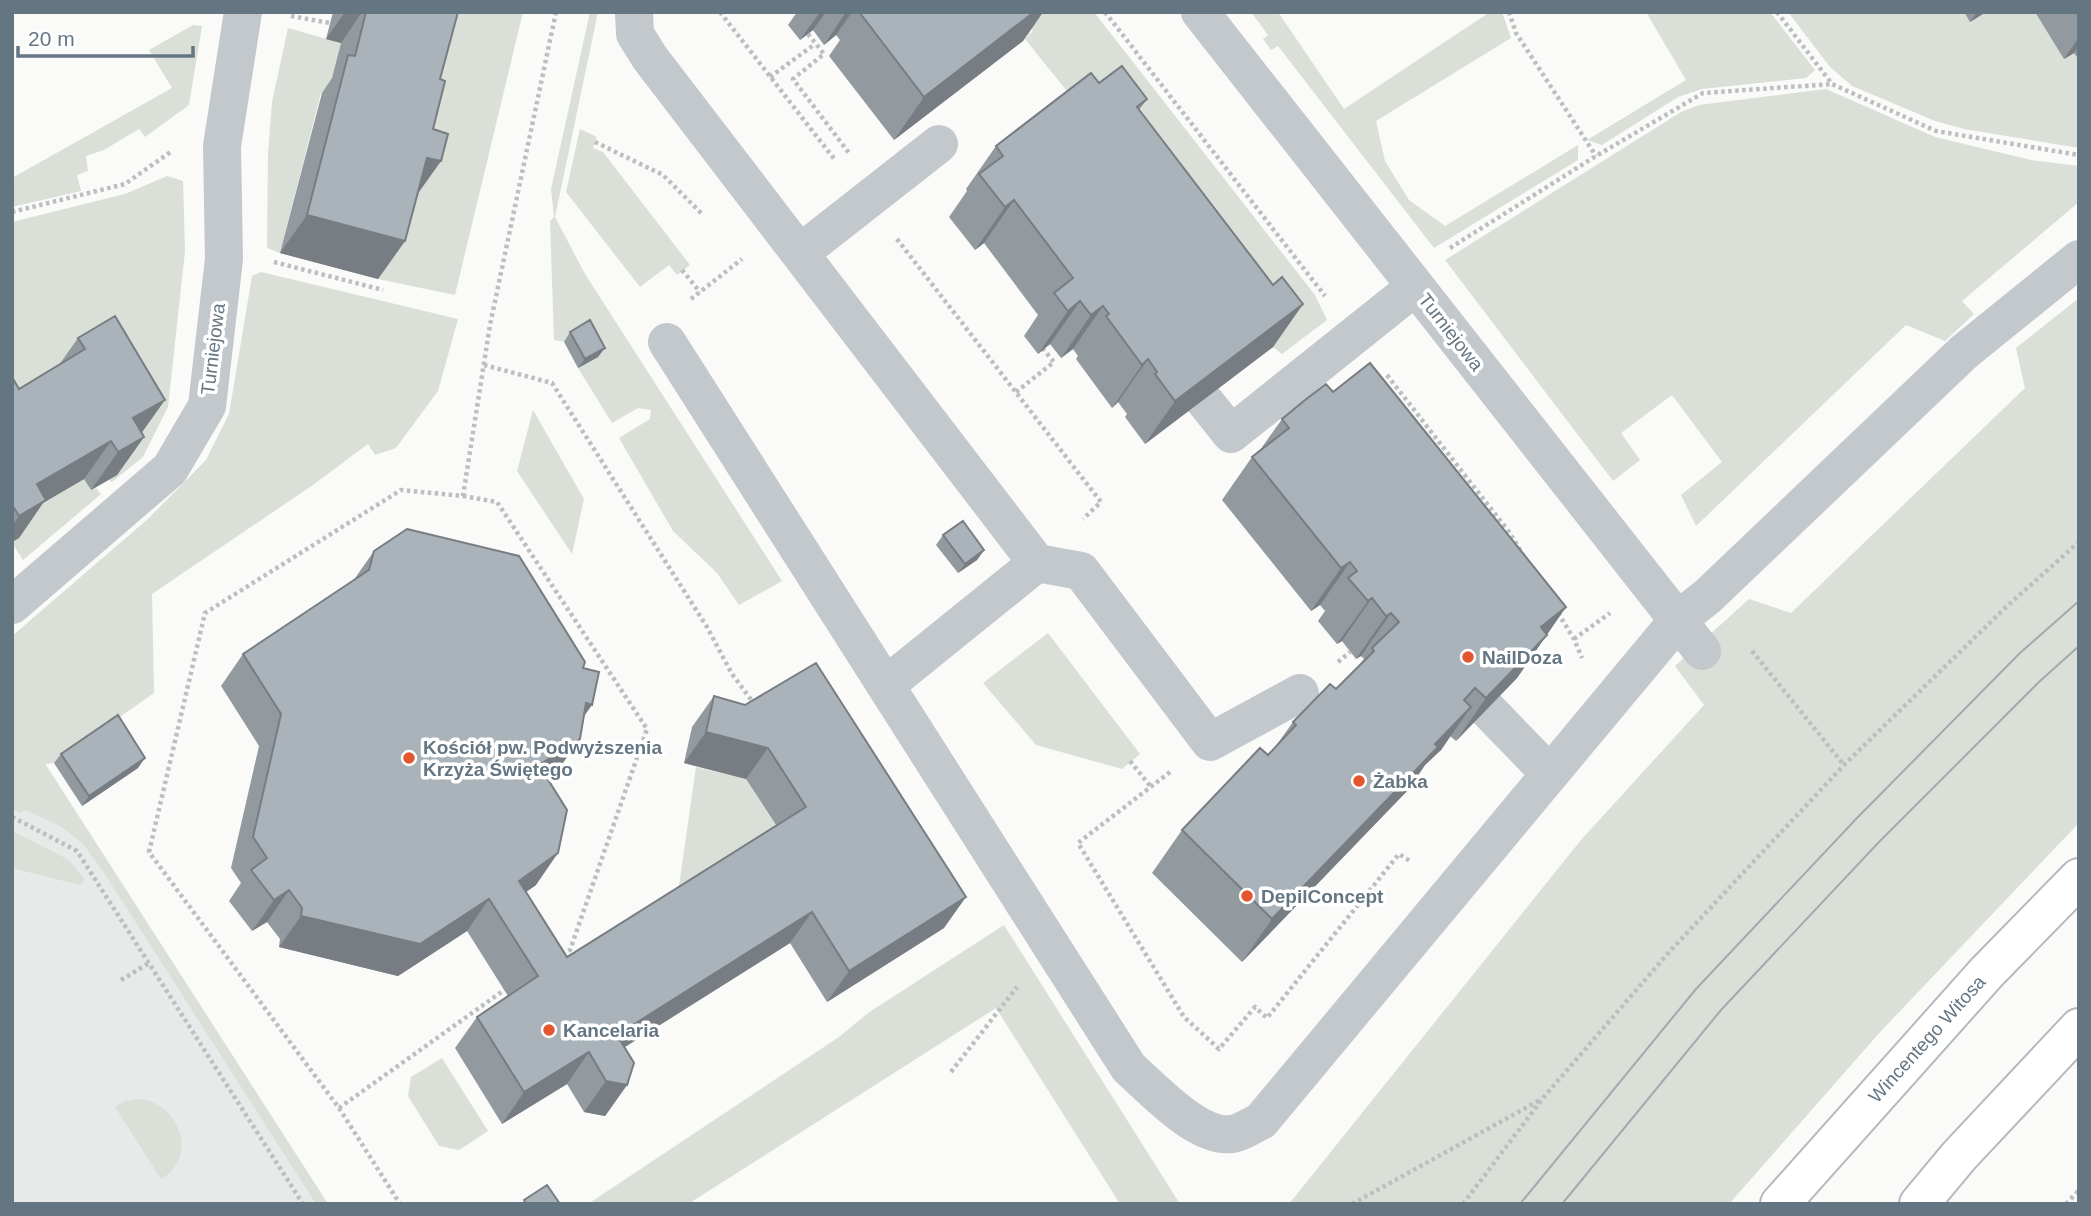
<svg xmlns="http://www.w3.org/2000/svg" width="2091" height="1216" font-family="Arial,sans-serif">
<style>
.built{fill:#e8e9e9}
.green{fill:#dadfd7}
.lines{fill:none;stroke-linecap:round;stroke-linejoin:round}
.secondary-casing{stroke:#b3babf;stroke-width:42}
.path{stroke:#bbbfc2;stroke-width:4.5;stroke-dasharray:3.5 3.5;stroke-linecap:butt}
.street{stroke:#c3c8cc;stroke-width:38}
.secondary{stroke:#fff;stroke-width:38}
.tram{stroke:#a2aab0;stroke-width:2}
.wall{fill:#929a9f}
.shaded-wall{fill:#777d82}
.building{fill:#aab3b9;stroke:#777d82;stroke-width:2}
.poi-dot{fill:#e4572e;stroke:#fff;stroke-width:2.5}
.labels{text-anchor:middle;dominant-baseline:central;stroke-width:7;stroke-linejoin:round;paint-order:stroke}
.street-label{font-size:19px;fill:#657683;stroke:#fff}
.poi-label{font-size:19px;font-weight:bold;fill:#657683;stroke:#fff;text-anchor:start}
</style>
<rect width="100%" height="100%" fill="#fafaf8"/>
<!-- built -->
<path class="built" d="M12,756L45,763L328,1204H12Z"/>
<!-- green -->
<path class="green" d="M441,12H523L455,295L378,279L400,196Z
M590,12H598L555,217L585,274L782,581L739,605L717,573L673,531L619,438L650,419L651,410L638,408L612,423L578,368L583,330L564,342L554,340L550,221L554,217L551,189Z
M1001,12H1094L1315,295L1327,320L1282,354L1273,347L1025,39L1033,31L1028,28L1030,33L1022,39Z
M1251,12H1278L1344,109L1490,12H1502L1511,38L1376,121L1385,161L1409,200L1445,226L1578,145V160L1434,248L1278,46L1271,50L1263,39L1268,35Z
M1646,12H1770L1815,70L1806,78L1702,89L1678,97L1602,145L1587,140L1686,80Z
M1788,12H2035L2064,58L2074,53L2079,60V148L1964,129L1935,121L1852,86L1830,67Z
M193,25L202,26L189,105L145,137L139,129L104,150L86,156L88,171L77,175L81,191L12,207V178L172,88L149,50Z
M288,28L341,43L328,94L321,93L280,253L267,248L268,153L272,102Z
M1826,89L1935,137L2031,160L2079,166V202L1962,301L1974,314L1945,341L1906,325L1696,526L1681,495L1722,462L1672,395L1621,433L1640,460L1613,481L1445,260L1681,112L1699,105Z
M580,129L597,137L593,148L603,152L690,265L677,275L669,265L640,287L566,192Z
M167,176L183,181L185,251L168,407L143,457L112,482L12,415V222L125,194Z
M261,272L458,319L438,391L396,448L375,455L368,444L313,485L152,594L154,693L54,763L45,764L328,1204H316L103,871L83,844L62,827L26,810L21,813L12,809V636L149,518L206,460L229,414L252,276Z
M2079,298V823L1881,1031L1729,1204H1289L1581,840L1704,705L1675,666L1749,599L1791,613L2025,388L2016,348Z
M533,410L584,499L572,554L517,471Z
M84,479L91,490L96,488L101,494L23,560L12,543L19,537L12,521Z
M1048,633L1140,754L1122,769L1036,745L983,683Z
M696,767L746,779L784,838L676,907Z
M12,831L69,860L85,880L80,885L12,868Z
M1004,925L1180,1204H1120L996,1008L688,1204H588L839,1037L868,1013Z
M442,1058L488,1131L459,1150L439,1146L408,1096L411,1077Z
M137,1099C178,1100 200,1157 161,1179L115,1107L126,1101Z"/>
<g class="lines">
<!-- secondary casing -->
<g class="secondary-casing">
<path id="secondary" d="M1780,1204L1987,972L2079,878
M1919,1204L1959,1156L2079,1028"/>
</g>
<!-- path -->
<path class="path" d="M720,12L835,160
M1105,12L1325,296
M1509,12L1516,33L1596,156
M1777,12L1832,84L1936,131L2079,155
M291,16L330,23
M808,34L824,54L793,79L849,153
M770,77L815,44
M595,142L663,175L703,215
M12,212L125,184L172,151
M897,239L1101,502L1083,519
M1450,248L1596,156L1703,93L1832,84
M274,262L383,290
M682,270L700,292
M691,299L742,259
M484,365L552,383L707,627L732,674L755,705
M1387,375L1509,532L1523,555
M1016,392L1054,362L1043,349
M463,496L497,502L647,729L570,950L562,954
M1558,613L1574,639L1582,658
M1574,639L1610,613
M1752,651L1844,765
M1338,662L1350,652
M1130,761L1151,787
M1170,772L1078,843L1184,1017L1219,1049L1255,1007L1267,1018L1399,854L1410,861L1411,859
M12,817L77,851L303,1204
M121,980L149,963
M507,988L339,1108L149,852L205,613L401,490L463,496L490,325L556,12
M951,1072L1017,987
M339,1108L400,1204
M1352,1204L1540,1100
M1463,1204L1543,1098L1670,951L1844,765L2005,608L2079,542
M2066,1204L2079,1190"/>
<!-- street -->
<path class="street" d="M634,12L635,34L650,58L1037,563L1081,571L1210,742L1300,693
M1200,12L1702,651
M800,253L939,144
M667,342L1129,1068C1153,1089 1198,1139 1232,1134C1241,1133 1252,1125 1261,1121L1679,619L1708,596L1964,352L2079,259
M1203,399L1231,434L1415,287
M12,605L170,469L207,406L224,259L222,146L243,12
M886,685L1037,563
M1487,709L1549,773"/>
<!-- secondary -->
<use href="#secondary" class="secondary"/>
<!-- tram -->
<path class="tram" d="M1520,1204L1696,989L1857,818L2020,653L2079,601
M1562,1204L1721,1010L1879,842L2039,682L2079,646"/>
</g>
<!-- wall -->
<path class="wall" d="M333,12H458L440,79L433,129L441,161L417,194L405,241L378,279L280,253L322,93L332,78L341,43L326,39Z
M797,12H1043L1023,41L894,140L829,56L840,40L836,35L824,45L813,30L800,40L788,25Z
M1964,12H1986L1970,22Z
M2035,12H2079V60L2074,53L2064,59Z
M1099,83L1147,99L1139,110L1273,285L1303,304L1273,347L1145,444L1125,417L1127,414L1118,402L1112,408L1076,359L1078,356L1073,349L1061,358L1050,344L1038,354L1024,336L1038,315L984,243L975,250L949,217L967,191L966,189L996,146Z
M570,332L598,357L578,368L564,342Z
M78,338L144,437L117,475L91,490L84,479L43,503L19,538L12,542V377L19,389L59,365Z
M1333,392L1566,607L1517,678L1456,741L1450,736L1441,750L1425,765L1408,790L1242,962L1152,873L1182,830L1268,755L1273,750L1293,722L1336,689L1359,666L1364,659L1361,656L1356,659L1342,641L1337,644L1318,621L1325,611L1320,605L1311,611L1222,500L1252,457L1260,450L1282,419Z
M943,535L984,550L977,560L958,573L936,545Z
M374,551L583,668L584,716L558,770L546,778L536,885L526,892L567,957L776,825L746,779L684,763L692,727L714,696L745,705L944,928L827,1002L790,943L625,1047L627,1085L605,1116L584,1112L567,1084L502,1124L455,1048L477,1017L508,996L467,931L398,976L279,947L280,939L267,922L252,931L229,901L241,883L231,868L259,746L221,686L243,654L353,581Z
M61,754L138,768L82,806L54,763Z"/>
<!-- shaded-wall -->
<path class="shaded-wall" d="M345,12H362L341,43L326,39Z
M820,12H826L813,30L800,40Z
M846,12H852L836,35L824,45Z
M1034,12H1043L1023,41L894,140L924,97Z
M1977,12H1986L1970,22Z
M2079,37V46L2074,53L2064,59Z
M427,158L441,161L414,199Z
M1014,200L984,243L975,250L1005,207Z
M307,215L405,241L378,279L280,253Z
M1080,301L1050,344L1038,354L1068,311Z
M1303,304L1273,347L1145,444L1175,401Z
M1103,306L1073,349L1061,358L1091,315Z
M605,348L598,357L578,368L585,359Z
M1148,359L1118,402L1112,408L1142,365Z
M165,400L138,438L133,418Z
M144,437L117,475L91,490L118,452Z
M111,441L84,479L43,503L19,538L12,542V526L19,516L37,484Z
M984,550L977,560L958,573L965,564Z
M1350,562L1320,605L1311,611L1341,568Z
M1372,598L1342,641L1337,644L1368,601Z
M1566,607L1517,678L1456,741L1486,698L1541,627Z
M1391,613L1361,656L1356,659L1386,616Z
M586,703L592,705L570,736Z
M1471,707L1441,750L1425,765L1408,790L1242,962L1272,919L1435,744Z
M706,732L768,748L746,779L684,763Z
M580,739L558,770L517,797L539,765Z
M145,758L138,768L82,806L89,796Z
M558,853L536,885L497,912L519,881Z
M289,890L267,922L252,931L274,900Z
M966,897L944,928L827,1002L849,971Z
M489,899L467,931L398,976L279,947L301,916Z
M812,912L790,943L596,1065L617,1035Z
M589,1052L567,1084L502,1124L524,1092Z
M606,1081L627,1085L605,1116L584,1112Z"/>
<!-- building -->
<path class="building" d="M366,12H458L440,79L445,81L433,129L448,134L441,161L427,158L405,241L307,215L348,55L355,56Z
M860,12H1034L924,97L860,13Z
M1122,66L1147,99L1137,107L1273,285L1282,277L1303,304L1175,401L1155,374L1157,372L1148,359L1142,365L1106,316L1109,314L1103,306L1091,315L1080,301L1068,311L1054,293L1073,278L1014,200L1005,207L979,174L1003,156L996,146L1091,73L1099,83Z
M115,316L165,400L133,418L144,437L118,452L111,441L37,484L46,500L19,516L14,508L12,509V377L19,389L85,349L78,338Z
M590,320L605,348L585,359L570,332Z
M1370,363L1566,607L1541,627L1547,635L1486,698L1475,688L1464,700L1471,707L1435,744L1438,747L1272,919L1182,830L1260,748L1268,755L1296,725L1293,722L1330,684L1336,689L1374,651L1372,648L1399,622L1391,613L1386,616L1372,598L1368,601L1348,578L1357,571L1350,562L1341,568L1252,457L1289,428L1282,419L1305,400L1326,384L1333,392Z
M963,521L984,550L965,564L943,535Z
M407,529L519,556L585,662L583,668L599,672L592,705L586,703L580,739L539,765L567,810L558,853L519,881L567,957L806,807L768,748L706,732L714,696L745,705L816,663L966,897L849,971L812,912L617,1035L634,1063L627,1085L606,1081L589,1052L524,1092L477,1017L538,976L489,899L420,944L301,916L302,908L289,890L274,900L251,870L267,858L253,837L281,714L243,654L369,570L374,551Z
M118,715L145,758L89,796L61,754Z
M547,1185L560,1204H526L524,1200Z"/>
<!-- markers -->
<g class="poi-dot">
<circle cx="1468" cy="657" r="7"/>
<circle cx="409" cy="758" r="7"/>
<circle cx="1359" cy="781" r="7"/>
<circle cx="1247" cy="896" r="7"/>
<circle cx="549" cy="1030" r="7"/>
</g>
<g class="labels">
<!-- street labels -->
<g class="street-label">
<text transform="translate(1451 332) rotate(52)">Turniejowa</text>
<text transform="translate(213 349) rotate(-83)">Turniejowa</text>
<text transform="translate(1927 1039) rotate(-48)">Wincentego Witosa</text>
</g>
<!-- poi labels -->
<g class="poi-label">
<text x="1482" y="657">NailDoza</text>
<text x="423" y="747">Kościół pw. Podwyższenia<tspan x="423" dy="22">Krzyża Świętego</tspan></text>
<text x="1373" y="781">Żabka</text>
<text x="1261" y="896">DepilConcept</text>
<text x="563" y="1030">Kancelaria</text>
</g>
</g>
<!-- border -->
<rect width="2091" height="1216" fill="none" stroke="#657683" stroke-width="28"/>
<!-- scale -->
<path d="M18 46v10h175v-10" fill="none" stroke="#657683" stroke-width="3.5"/>
<text x="28" y="46" font-size="21" fill="#657683" stroke="#ffffff" stroke-width="5" paint-order="stroke">20 m</text>
</svg>
